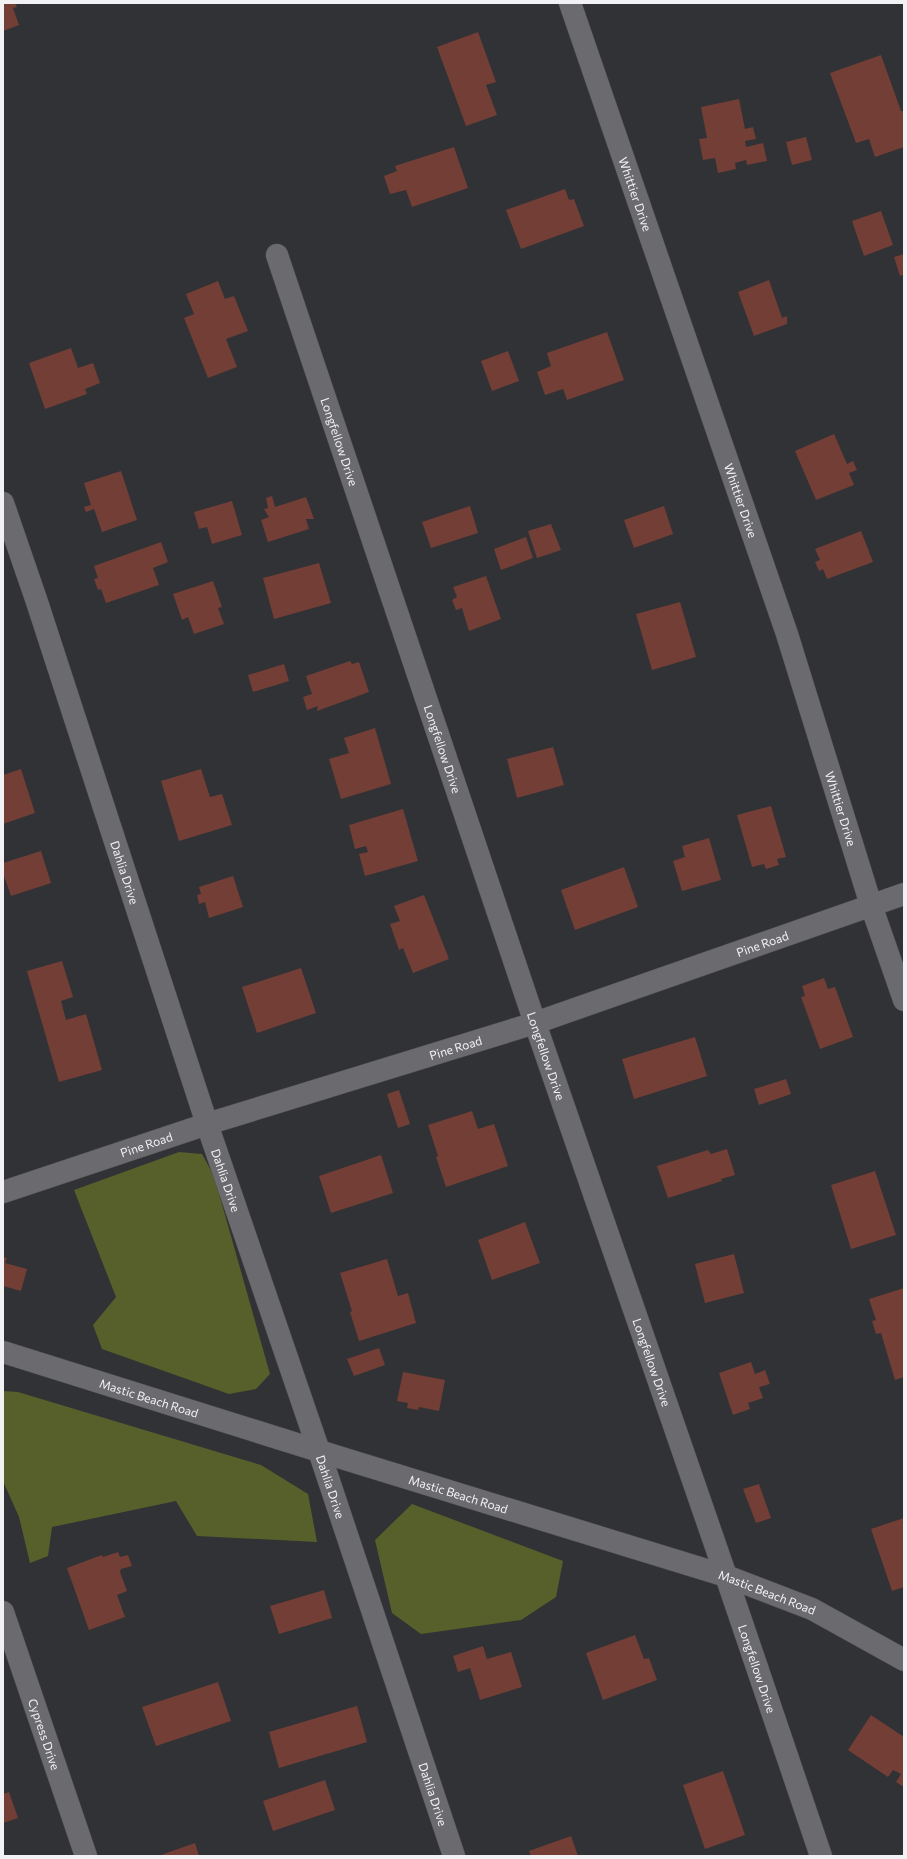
<svg xmlns="http://www.w3.org/2000/svg" width="907" height="1859" font-family="Commissioner,sans-serif">
<style>
.forest{fill:#57602b}
.building{fill:#733e36}
.lines{fill:none;stroke-linecap:round;stroke-linejoin:round}
.minor-casing{stroke:#4d4d51;stroke-width:23}
.tertiary-casing{stroke:#4d4d51;stroke-width:23}
.minor{stroke:#6b6b6f;stroke-width:22}
.tertiary{stroke:#6b6b6f;stroke-width:22}
.labels{text-anchor:middle;dominant-baseline:central;stroke-width:3;stroke-linejoin:round;paint-order:stroke}
.street-label{font-size:12px;fill:#f2f2f4;stroke:#27282b}
</style>
<rect width="100%" height="100%" fill="#313235"/>
<!-- forest -->
<path class="forest" d="M179,1152L202,1154L214,1176L270,1374L256,1389L229,1394L102,1349L93,1325L116,1297L74,1190Z
M3,1391L18,1392L261,1465L308,1494L317,1542L197,1536L176,1501L52,1527L48,1556L30,1563L19,1517L3,1481Z
M412,1504L563,1561L556,1597L521,1620L421,1634L392,1613L375,1540Z"/>
<!-- building -->
<path class="building" d="M3,3H15L17,7L13,8L19,25L3,31Z
M478,32L496,82L486,85L497,115L466,126L437,47Z
M881,55L901,111H903L904,113V147L875,157L869,139L856,143L830,73Z
M739,99L745,129L753,127L756,139L745,141L746,147L763,143L767,161L747,165L746,160L735,163L736,169L718,173L715,158L703,160L699,139L707,138L701,107Z
M806,137L812,160L792,165L786,142Z
M454,147L468,188L412,207L406,190L390,194L384,176L397,171L395,166Z
M565,189L569,200L574,199L584,226L521,249L506,210Z
M881,211L893,245L864,256L852,221Z
M904,254V274L900,276L894,257Z
M769,280L782,318L787,316V324L754,336L738,292Z
M218,281L225,299L234,296L248,331L226,339L237,367L208,378L184,318L194,314L186,294Z
M607,332L624,380L567,400L563,389L545,395L537,372L551,366L547,353Z
M71,348L78,368L93,363L100,383L85,389L87,394L45,409L29,363Z
M508,351L519,381L492,391L481,361Z
M834,434L847,464L853,461L857,470L849,473L854,485L816,500L795,451Z
M121,471L137,520L102,532L94,509L86,512L84,507L91,505L84,483Z
M272,496L275,507L306,497L314,519H306L309,529L268,542L261,520L269,517L264,509L268,508L266,498Z
M232,501L242,535L212,544L207,527L199,529L194,512Z
M470,506L478,533L431,548L422,522Z
M664,506L673,534L634,548L624,520Z
M551,524L561,550L537,558L528,531Z
M861,531L873,562L827,579L823,569L819,571L815,562L820,560L815,549Z
M526,537L533,558L501,570L494,549Z
M161,542L168,562L153,568L159,585L106,603L101,589L98,590L94,579L98,578L94,566Z
M319,563L331,603L274,619L263,578Z
M486,576L501,619L469,631L462,608L456,610L452,600L457,597L453,587Z
M213,581L222,607L218,608L224,624L194,634L188,617L182,620L173,594Z
M680,602L696,657L652,670L636,614Z
M350,661L352,664L359,662L369,692L317,711L318,706L307,710L303,697L312,694L306,676Z
M284,664L289,681L253,692L248,675Z
M375,728L391,784L341,799L329,759L349,753L344,738Z
M553,747L564,785L517,798L507,759Z
M21,769L35,813L3,824V775Z
M201,769L210,797L222,794L232,825L179,841L161,781Z
M771,806L786,857L777,859L779,865L766,869L764,864L752,867L737,815Z
M403,809L418,861L365,876L359,854L368,852L366,846L355,849L349,825Z
M709,838L721,880L682,891L673,861L685,857L682,846Z
M41,851L51,883L11,896L3,873V863Z
M624,867L638,907L575,930L561,890Z
M233,876L243,907L209,918L205,902L199,904L197,895L201,894L199,887Z
M424,895L449,959L413,973L403,948L399,950L390,924L400,921L394,906Z
M62,961L73,997L61,1001L66,1020L86,1014L102,1070L59,1082L27,971Z
M301,968L316,1013L257,1033L242,987Z
M824,978L828,989L835,987L853,1037L820,1049L801,997L805,996L802,986Z
M695,1037L707,1076L634,1099L622,1059Z
M786,1079L791,1094L759,1105L754,1089Z
M399,1090L410,1124L398,1128L387,1094Z
M472,1111L478,1129L494,1124L508,1166L446,1187L436,1157L438,1156L428,1125Z
M727,1149L735,1175L721,1179L722,1181L668,1198L657,1166L708,1150L711,1154Z
M381,1155L393,1193L331,1213L319,1176Z
M875,1171L896,1235L851,1249L831,1185Z
M525,1222L540,1263L492,1280L478,1240Z
M734,1254L744,1293L705,1303L695,1264Z
M3,1257L7,1258L5,1263L27,1269L21,1291L3,1286Z
M387,1259L398,1296L408,1293L416,1323L359,1341L350,1312L352,1311L340,1273Z
M904,1288V1377L895,1380L881,1333L876,1334L872,1321L876,1320L869,1299Z
M379,1348L385,1365L354,1376L347,1359Z
M751,1362L755,1374L765,1370L770,1384L759,1387L763,1398L748,1403L750,1409L733,1415L719,1373Z
M403,1372L445,1380L439,1411L419,1407L418,1410L407,1408L408,1403L397,1401Z
M759,1484L771,1518L756,1523L743,1489Z
M904,1518V1587L892,1591L871,1529Z
M118,1552L120,1557L128,1555L132,1566L121,1569L120,1572L127,1591L117,1595L125,1617L89,1630L67,1568L102,1555L103,1557Z
M324,1590L332,1618L279,1634L270,1606Z
M635,1635L644,1659L649,1658L657,1680L603,1700L586,1653Z
M483,1646L487,1659L511,1652L522,1687L480,1700L470,1668L458,1672L453,1656Z
M218,1682L231,1721L156,1746L142,1707Z
M357,1706L367,1742L279,1768L269,1732Z
M871,1715L904,1737V1787L896,1782L901,1774L893,1770L888,1777L848,1750Z
M723,1771L745,1835L705,1849L683,1785Z
M325,1780L335,1810L273,1831L263,1801Z
M9,1792L18,1818L3,1823V1794Z
M571,1836L578,1856H531L529,1851Z
M195,1843L199,1856H158Z"/>
<g class="lines">
<!-- minor casing -->
<g class="minor-casing">
<g id="minor">
<path id="s1" d="M570,3L787,634L871,905L904,1000"/>
<path id="s2" d="M277,255L535,1023L726,1576L821,1856"/>
<path id="s3" d="M3,503L37,602L207,1124L319,1451L454,1856"/>
<path id="s4" d="M3,1192L207,1124L535,1023L904,894"/>
<path id="s5" d="M3,1612L86,1856"/>
</g>
</g>
<!-- tertiary casing -->
<g class="tertiary-casing">
<g id="tertiary">
<path id="s6" d="M3,1352L319,1451L726,1576L812,1609L904,1660"/>
</g>
</g>
<!-- minor -->
<use href="#minor" class="minor"/>
<!-- tertiary -->
<use href="#tertiary" class="tertiary"/>
</g>
<g class="labels">
<!-- street labels -->
<g class="street-label">
<text stroke="none"><textPath href="#s1" startOffset="202">Whittier Drive</textPath></text>
<text stroke="none"><textPath href="#s2" startOffset="197">Longfellow Drive</textPath></text>
<text stroke="none"><textPath href="#s1" startOffset="526">Whittier Drive</textPath></text>
<text stroke="none"><textPath href="#s2" startOffset="521">Longfellow Drive</textPath></text>
<text stroke="none"><textPath href="#s1" startOffset="850">Whittier Drive</textPath></text>
<text stroke="none"><textPath href="#s3" startOffset="389">Dahlia Drive</textPath></text>
<text stroke="none"><textPath href="#s4" startOffset="799">Pine Road</textPath></text>
<text stroke="none"><textPath href="#s4" startOffset="475">Pine Road</textPath></text>
<text stroke="none"><textPath href="#s2" startOffset="845">Longfellow Drive</textPath></text>
<text stroke="none"><textPath href="#s4" startOffset="151">Pine Road</textPath></text>
<text stroke="none"><textPath href="#s3" startOffset="713">Dahlia Drive</textPath></text>
<text stroke="none"><textPath href="#s2" startOffset="1169">Longfellow Drive</textPath></text>
<text stroke="none"><textPath href="#s6" startOffset="153">Mastic Beach Road</textPath></text>
<text stroke="none"><textPath href="#s3" startOffset="1037">Dahlia Drive</textPath></text>
<text stroke="none"><textPath href="#s6" startOffset="477">Mastic Beach Road</textPath></text>
<text stroke="none"><textPath href="#s6" startOffset="801">Mastic Beach Road</textPath></text>
<text stroke="none"><textPath href="#s2" startOffset="1493">Longfellow Drive</textPath></text>
<text stroke="none"><textPath href="#s5" startOffset="129">Cypress Drive</textPath></text>
<text stroke="none"><textPath href="#s3" startOffset="1361">Dahlia Drive</textPath></text>
</g>
</g>
<!-- border -->
<rect width="907" height="1859" fill="none" stroke="#f2f2f4" stroke-width="8"/>
</svg>
